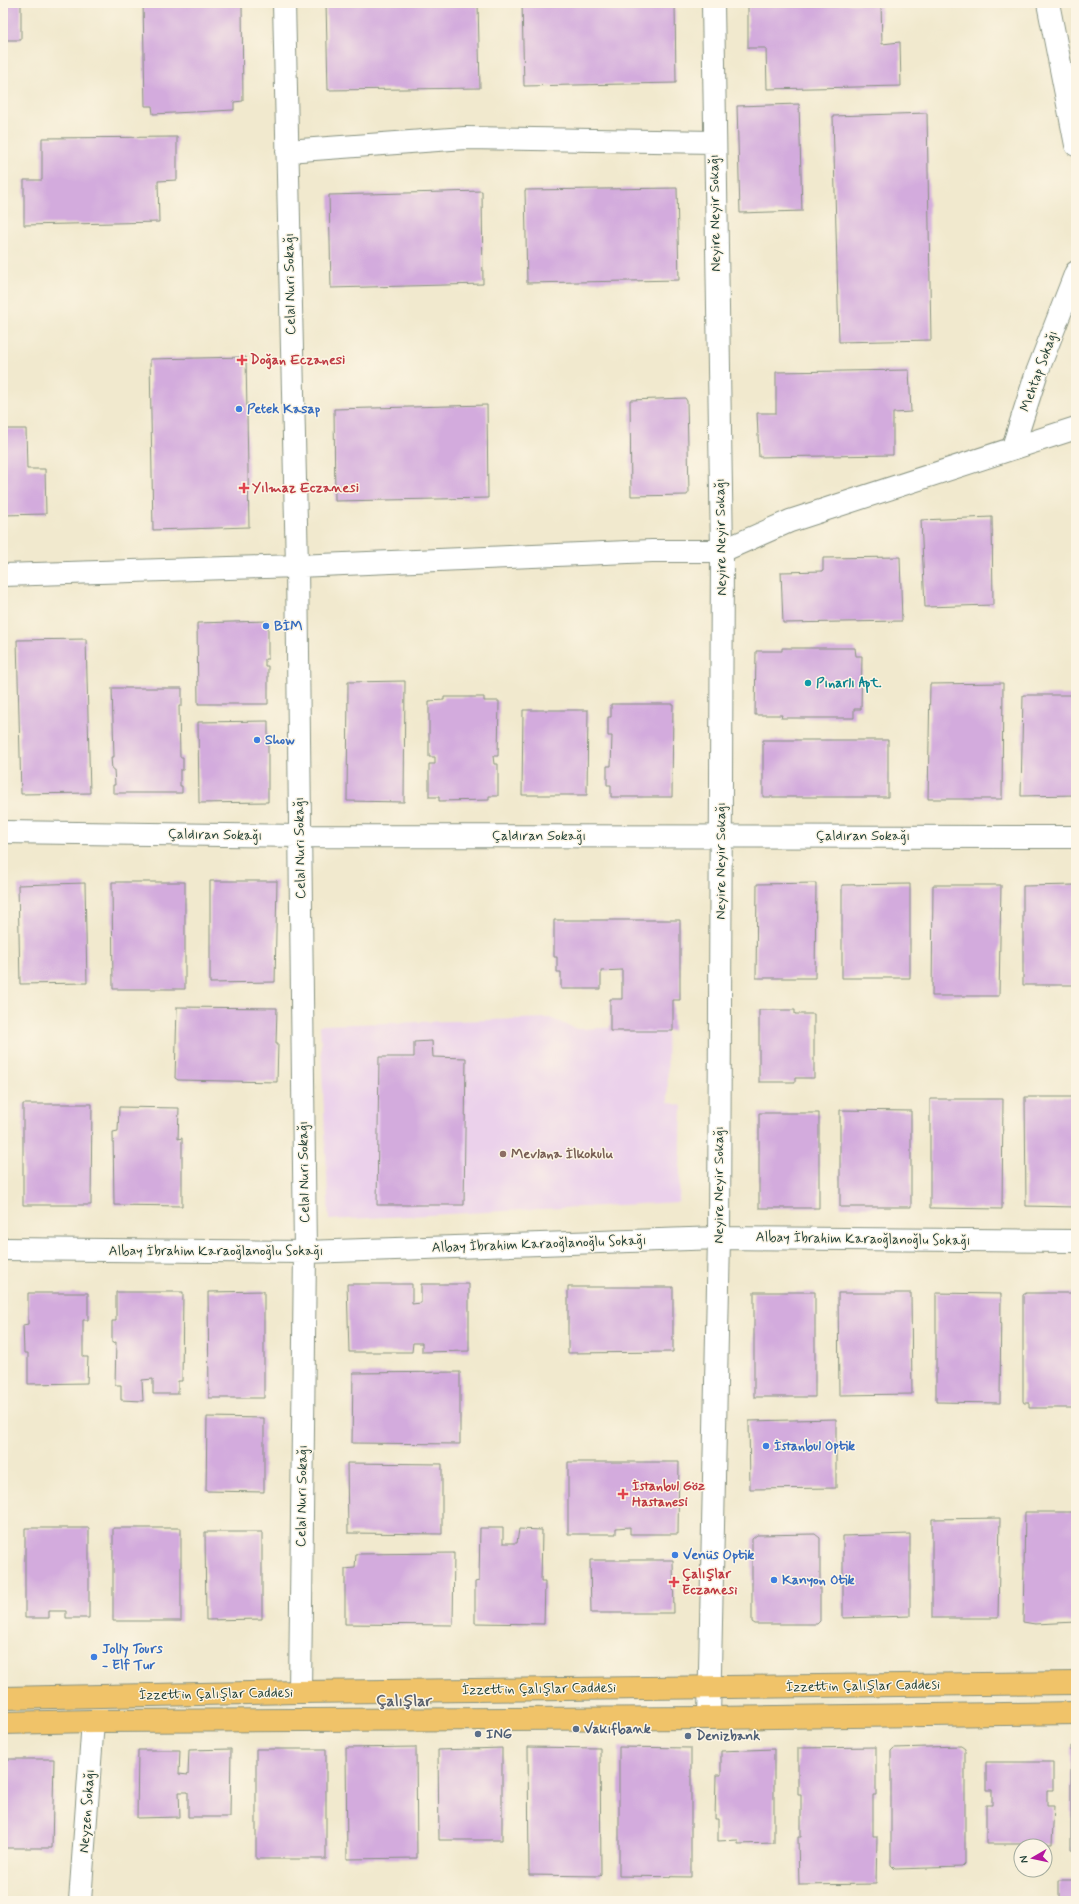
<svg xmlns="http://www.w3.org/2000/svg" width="1079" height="1904" font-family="Mynerve,sans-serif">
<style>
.built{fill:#ebd1eb}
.building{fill:#d3abdd}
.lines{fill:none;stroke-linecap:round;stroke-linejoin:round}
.minor-casing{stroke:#889381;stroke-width:24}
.major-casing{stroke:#889381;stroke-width:24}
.minor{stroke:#fff;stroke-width:22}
.major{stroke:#f0c369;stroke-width:22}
.health-dot{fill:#e0444e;stroke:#fcf5e5;stroke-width:1.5}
.shop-dot{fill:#3f7fe0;stroke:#fcf5e5;stroke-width:1.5}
.culture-dot{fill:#0f9aa8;stroke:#fcf5e5;stroke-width:1.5}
.education-dot{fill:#8d6e63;stroke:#fcf5e5;stroke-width:1.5}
.service-dot{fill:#5c6f8a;stroke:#fcf5e5;stroke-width:1.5}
.labels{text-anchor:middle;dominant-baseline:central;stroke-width:3;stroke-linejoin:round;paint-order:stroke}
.street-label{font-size:14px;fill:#1f3d34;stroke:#fcf5e5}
.health-label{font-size:14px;font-weight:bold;fill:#be3a42;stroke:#fcf5e5;text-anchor:start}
.shop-label{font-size:14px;font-weight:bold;fill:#366cbe;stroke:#fcf5e5;text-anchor:start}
.culture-label{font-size:14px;font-weight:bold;fill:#0d838f;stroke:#fcf5e5;text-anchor:start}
.education-label{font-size:14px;font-weight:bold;fill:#785e54;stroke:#fcf5e5;text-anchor:start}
.service-label{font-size:14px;font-weight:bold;fill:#4e5e75;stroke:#fcf5e5;text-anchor:start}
.quarter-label{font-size:16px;font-weight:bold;fill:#5e646f;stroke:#fcf5e5}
</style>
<rect width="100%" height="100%" fill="#fcf5e5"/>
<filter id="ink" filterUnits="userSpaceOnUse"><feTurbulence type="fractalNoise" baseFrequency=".025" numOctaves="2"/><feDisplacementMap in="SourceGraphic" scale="8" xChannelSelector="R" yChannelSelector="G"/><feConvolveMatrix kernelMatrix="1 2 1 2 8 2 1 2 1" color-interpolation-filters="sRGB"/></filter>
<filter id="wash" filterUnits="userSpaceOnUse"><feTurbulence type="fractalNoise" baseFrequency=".012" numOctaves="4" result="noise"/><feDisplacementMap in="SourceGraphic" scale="16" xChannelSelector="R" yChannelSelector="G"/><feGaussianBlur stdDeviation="0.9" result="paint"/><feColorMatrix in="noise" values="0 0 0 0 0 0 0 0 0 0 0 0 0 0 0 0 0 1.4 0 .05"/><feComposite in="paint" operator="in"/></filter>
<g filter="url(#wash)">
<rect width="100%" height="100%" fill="#f1e9ce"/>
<!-- built -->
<path class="built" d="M550,1018L577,1029L667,1025L668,1102L682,1106L679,1202L329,1220L320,1025Z"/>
<g id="blocks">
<!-- building -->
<path class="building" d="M3,3H21V40H3Z
M143,3H242L243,101L234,102V110L153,114L152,106H145Z
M326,3H478L480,88L328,90Z
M522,3H675L676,83L524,86Z
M881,3L882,44L900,42L901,86L767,89L766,48H748V6Z
M799,104L802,211L740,213L737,106Z
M927,113L931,340L839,342L833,116Z
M177,137V180L158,181L159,222L24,225V180H42V138Z
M677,188L679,280L527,283L525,190Z
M482,191L483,284L331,288L329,195Z
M246,357L249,527L153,530L150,359Z
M909,370L911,412L893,413V455L759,457L757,413H776V372Z
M685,398L687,401L689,492L687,495L631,496L630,400Z
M487,405L488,498L335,501L334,409Z
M3,429H26L27,469H45L46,514L3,515Z
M992,517L993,605L925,607L921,520Z
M900,557L902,621L783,623L781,572L823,571V558Z
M268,621V659H265V666H268V704H198L197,623Z
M86,639L90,793L21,794L17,640Z
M782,648H855L856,656H862L861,709H854V718H781L782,715H755L756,651H782Z
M405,681L404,802L347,801L348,682Z
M1003,683L1002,799H928L930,684Z
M112,688H182V706H179L180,757H183V770H180V786H182V793H113V785H115L114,770H112L111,757H114Z
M1023,695H1076V795L1021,796Z
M444,697H484V701H499L498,756H493L494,764H498V796H489V800L439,801V797H429V764H435V757H429V701L444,700Z
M611,704H673L672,797H611V785H607V766H611L612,736H608V717H611Z
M523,710H588L587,795H522Z
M268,721V802L199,803L198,722Z
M763,740H888V797H763Z
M210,881H277L275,982L210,983Z
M112,882H185V989H113Z
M85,883L87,983L20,984L18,885Z
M816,883L815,978H756L757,884Z
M910,884V978H842V885Z
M933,885H1001L999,996H932Z
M1076,885V985H1023V886Z
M554,920H680V1000H673V1031H610V999H622V970L601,971V989H561V972H557V957H554Z
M177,1007L277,1008L276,1044H278L277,1082L178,1080L175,1078Z
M759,1010H795V1014H814V1078H795V1082H759Z
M432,1041L433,1057L466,1058L464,1205H377L379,1057H414V1042Z
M1025,1097H1076V1207L1026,1206Z
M930,1099H1003L1002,1209L930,1208Z
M23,1104H92L91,1205H23Z
M119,1107L179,1108L178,1139L182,1138V1206L114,1205L113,1132L118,1131Z
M840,1110L911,1111V1207H840Z
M759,1113H819V1208H759Z
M347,1284H412V1304L421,1303V1284H469V1351L422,1352V1343H413L412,1352H349Z
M568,1287H673V1352L568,1353Z
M3,1291H5L4,1364H3Z
M264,1291V1398H209L208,1292Z
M116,1292H183L182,1381H178V1394H153V1379L142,1380L143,1401L121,1400V1385H115L116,1342L112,1343V1321H116Z
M754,1292H815V1397H754Z
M28,1293H88V1320H83V1357H88L87,1383L28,1384V1353H24L23,1325L28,1324Z
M838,1293H911L912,1394L839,1395Z
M936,1293L1001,1294L1000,1403L936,1402Z
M1026,1293H1076V1408H1029V1403H1024L1023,1401V1295Z
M460,1372V1444L352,1443L353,1373Z
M207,1417L264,1418V1492L206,1491Z
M836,1419V1488L750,1489L749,1421Z
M568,1462H679L678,1534H630V1527L616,1528V1534H568Z
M347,1463L442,1464V1534L348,1533Z
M1025,1512H1076V1622L1035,1624L1023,1622Z
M1000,1518L998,1618H932V1519Z
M25,1528H89V1618H66V1611H49V1618H25Z
M113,1528H181V1621H113Z
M480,1528H503V1543H517L519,1529L542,1530L541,1582H545L544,1624L475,1623V1582L479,1581Z
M205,1532H262V1619L206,1620Z
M815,1534L820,1538V1621L817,1624H755L752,1622V1539L757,1535Z
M910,1534V1616L843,1618V1536Z
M454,1553L453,1625L345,1624V1569L355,1568L356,1554Z
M590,1560H673L674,1613H591Z
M961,1746L965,1749V1864L962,1867L895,1869L891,1865V1751L894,1748Z
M1071,1746H1076V1851L1071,1850Z
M416,1747L417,1858L347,1859L346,1748Z
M528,1747L600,1748L601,1875L600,1876L529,1875Z
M619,1747L691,1748V1877L619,1876Z
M876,1747V1795H873V1836H877L876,1884L799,1885L798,1837H801V1795H798V1748Z
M502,1748V1840H439L438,1750Z
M231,1749L230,1817H188V1792H179L180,1817L137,1818L138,1750H180L179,1774L188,1775L189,1750Z
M256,1749H326V1859H256Z
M774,1749V1843L738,1844V1840L718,1841V1819H715L716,1775H721V1751Z
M3,1759H54L52,1848H3Z
M986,1762H1053V1790H1047V1806H1054L1052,1844H986V1805H992V1790H986Z
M1059,1880H1076V1901H1059Z"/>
</g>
</g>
<g filter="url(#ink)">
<use href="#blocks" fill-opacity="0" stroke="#889381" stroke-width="1"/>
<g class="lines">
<!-- minor casing -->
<g class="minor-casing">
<path id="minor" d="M284,3L297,566L305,1252L300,1692
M1048,3L1076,145
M287,151L465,138L714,142
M1013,447L1036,375L1076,272
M3,575L297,566L652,551H722L790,521L1076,428
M3,832L299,836L1076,837
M3,1249L305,1252L719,1238L1076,1241
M709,1718L719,1238L722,551L713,3
M80,1901L93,1721"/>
</g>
<!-- major casing -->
<g class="major-casing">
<path id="major" d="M3,1698L300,1692L1076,1683
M3,1723L93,1721L709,1718L1076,1713"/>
</g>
<!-- minor -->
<use href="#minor" class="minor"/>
<!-- major -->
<use href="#major" class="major"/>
</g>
</g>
<!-- markers -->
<g class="health-dot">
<path d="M240 354h4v4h4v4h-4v4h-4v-4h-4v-4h4z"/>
<path d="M242 482h4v4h4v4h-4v4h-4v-4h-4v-4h4z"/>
<path d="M621 1488h4v4h4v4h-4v4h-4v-4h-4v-4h4z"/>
<path d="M672 1576h4v4h4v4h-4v4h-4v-4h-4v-4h4z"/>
</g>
<g class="shop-dot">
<circle cx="239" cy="409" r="4"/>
<circle cx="266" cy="626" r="4"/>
<circle cx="257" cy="740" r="4"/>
<circle cx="766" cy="1446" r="4"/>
<circle cx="675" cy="1555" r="4"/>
<circle cx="774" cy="1580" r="4"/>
<circle cx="94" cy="1657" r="4"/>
</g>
<circle class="culture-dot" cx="808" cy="683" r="4"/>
<circle class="education-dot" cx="503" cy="1154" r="4"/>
<g class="service-dot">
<circle cx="576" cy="1729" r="4"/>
<circle cx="478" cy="1734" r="4"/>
<circle cx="688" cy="1736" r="4"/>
</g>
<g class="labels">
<!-- street labels -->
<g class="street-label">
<text transform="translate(715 213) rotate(-91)">Neyire Neyir Sokağı</text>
<text transform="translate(290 284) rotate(-91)">Celal Nuri Sokağı</text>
<text transform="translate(1039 371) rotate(-70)">Mehtap Sokağı</text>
<text transform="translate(721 537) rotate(-91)">Neyire Neyir Sokağı</text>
<text transform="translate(215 835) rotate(1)">Çaldıran Sokağı</text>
<text x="539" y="836">Çaldıran Sokağı</text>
<text x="863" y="836">Çaldıran Sokağı</text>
<text transform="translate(300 848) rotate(-91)">Celal Nuri Sokağı</text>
<text transform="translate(721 861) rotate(-90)">Neyire Neyir Sokağı</text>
<text transform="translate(304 1172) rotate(-91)">Celal Nuri Sokağı</text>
<text transform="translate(719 1185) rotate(-90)">Neyire Neyir Sokağı</text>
<text transform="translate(863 1239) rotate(1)">Albay İbrahim Karaoğlanoğlu Sokağı</text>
<text transform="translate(539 1244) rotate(-2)">Albay İbrahim Karaoğlanoğlu Sokağı</text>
<text x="216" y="1251">Albay İbrahim Karaoğlanoğlu Sokağı</text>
<text transform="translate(302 1496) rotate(-89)">Celal Nuri Sokağı</text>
<text transform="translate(863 1686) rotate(-1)">İzzettin Çalışlar Caddesi</text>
<text transform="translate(539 1689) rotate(-1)">İzzettin Çalışlar Caddesi</text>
<text transform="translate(216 1694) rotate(-1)">İzzettin Çalışlar Caddesi</text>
<text transform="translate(87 1811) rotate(-86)">Neyzen Sokağı</text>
</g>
<!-- health labels -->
<g class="health-label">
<text x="250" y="360">Doğan Eczanesi</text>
<text x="252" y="488">Yılmaz Eczanesi</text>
<text x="632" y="1486">İstanbul Göz<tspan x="632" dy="16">Hastanesi</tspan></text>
<text x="682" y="1574">Çalışlar<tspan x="682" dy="16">Eczanesi</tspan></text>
</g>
<!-- shop labels -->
<g class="shop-label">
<text x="247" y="409">Petek Kasap</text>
<text x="274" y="626">BİM</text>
<text x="265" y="740">Show</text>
<text x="774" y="1446">İstanbul Optik</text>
<text x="683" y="1555">Venüs Optik</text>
<text x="782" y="1580">Kanyon Otik</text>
<text x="102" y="1649">Jolly Tours<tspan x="102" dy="16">- Elf Tur</tspan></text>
</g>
<!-- culture labels -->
<g class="culture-label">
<text x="816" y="683">Pınarlı Apt.</text>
</g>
<!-- education labels -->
<g class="education-label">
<text x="511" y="1154">Mevlana İlkokulu</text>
</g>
<!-- service labels -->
<g class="service-label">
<text x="584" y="1729">Vakıfbank</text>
<text x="486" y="1734">ING</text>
<text x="696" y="1736">Denizbank</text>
</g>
<!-- quarter labels -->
<g class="quarter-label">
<text x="404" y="1701">Çalışlar</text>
</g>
</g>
<!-- margin -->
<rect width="1079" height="1904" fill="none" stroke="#fcf5e5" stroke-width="16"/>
<!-- north arrow -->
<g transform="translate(1033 1858) rotate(261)"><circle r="19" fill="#fcf5e5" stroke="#a4ab9e"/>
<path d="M0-3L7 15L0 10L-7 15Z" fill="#b5179e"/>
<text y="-6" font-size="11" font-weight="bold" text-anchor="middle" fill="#1f3d34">N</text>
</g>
</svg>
